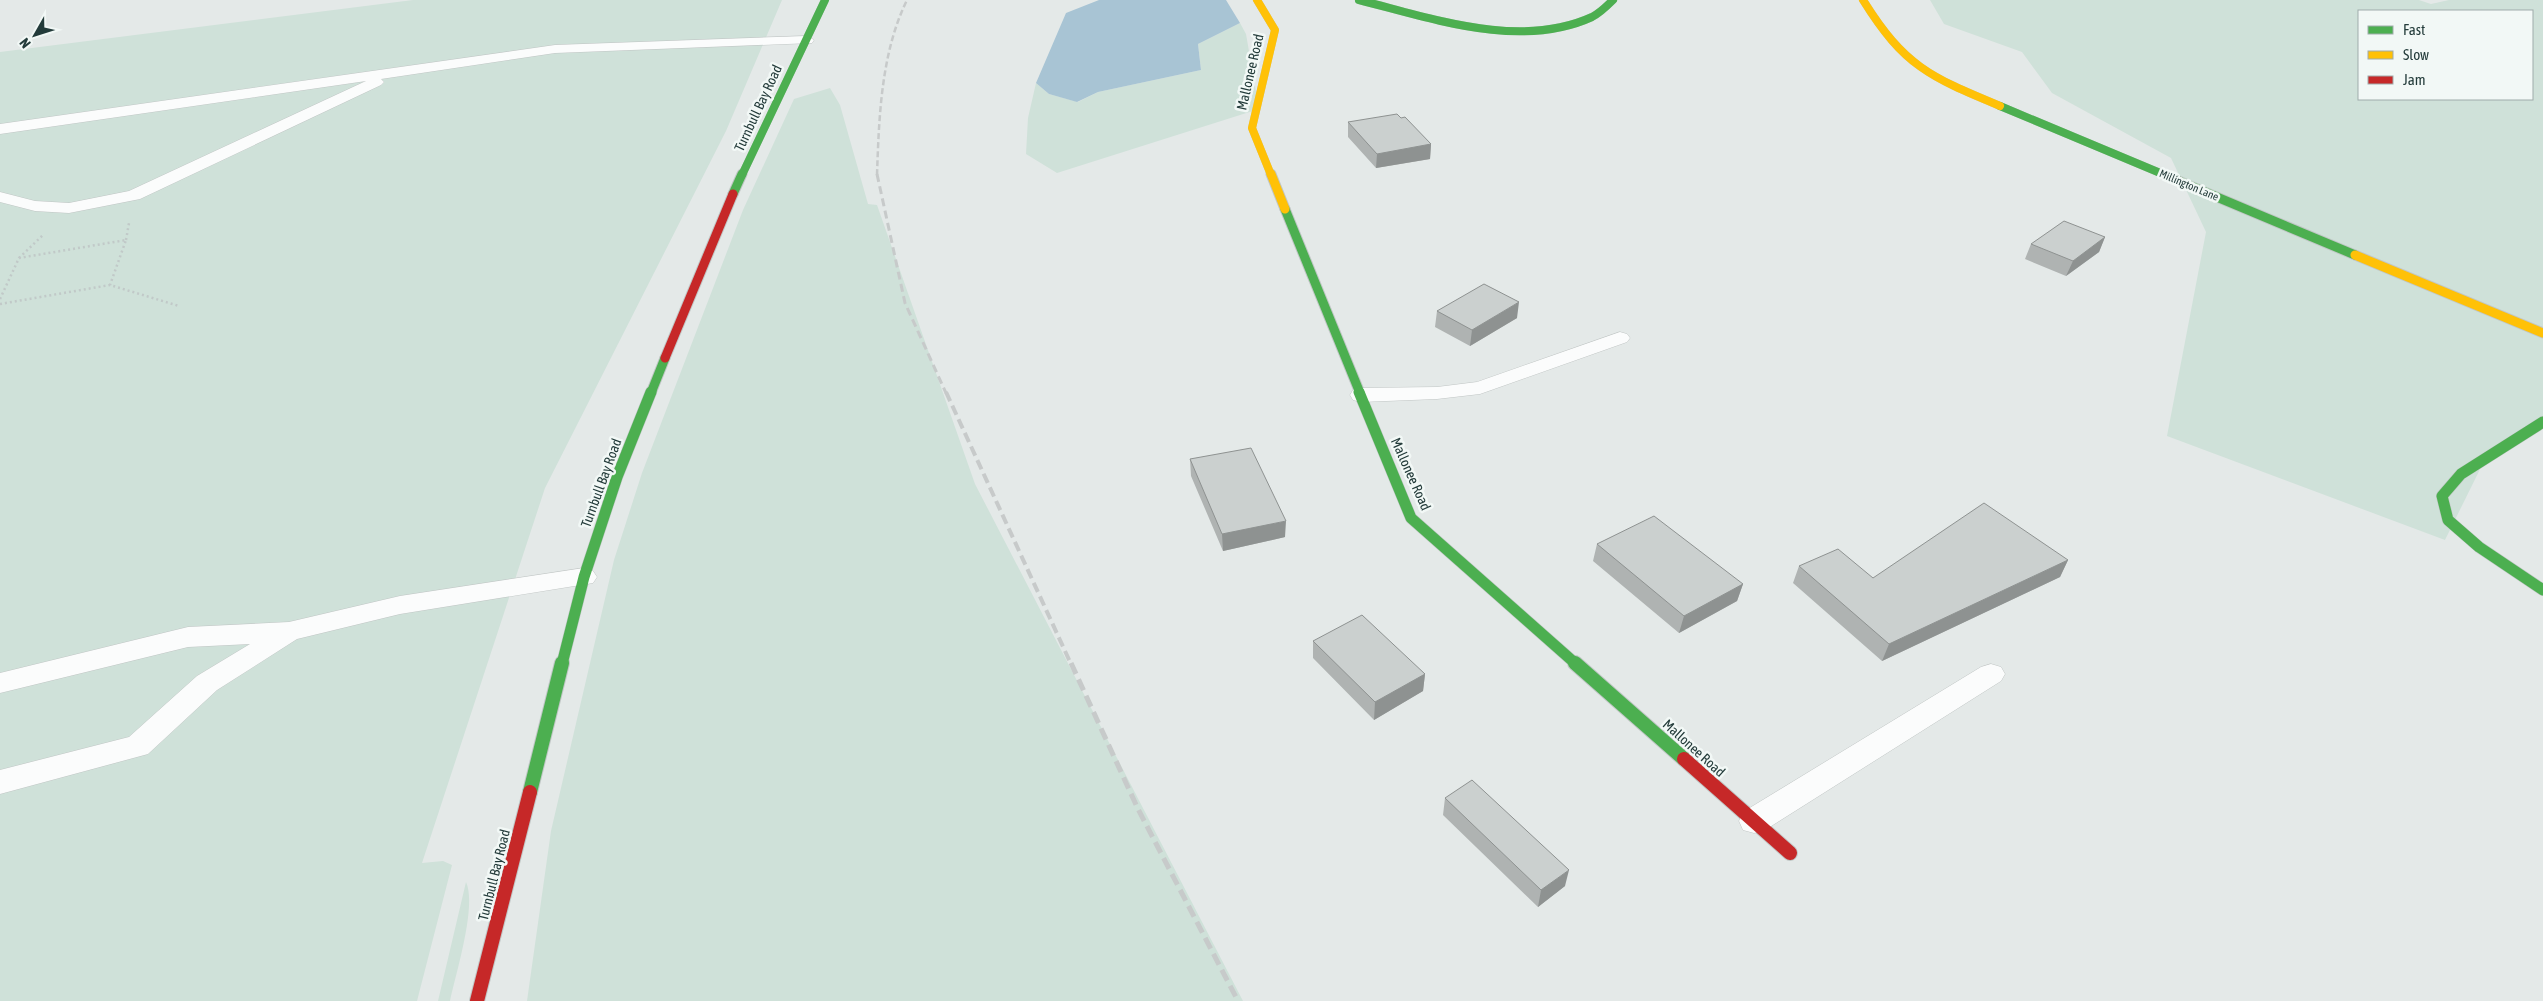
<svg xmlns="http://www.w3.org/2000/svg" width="2543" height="1001" font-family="'Asap Condensed',sans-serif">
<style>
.green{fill:#cfe1d9;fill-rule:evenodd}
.water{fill:#a8c4d4}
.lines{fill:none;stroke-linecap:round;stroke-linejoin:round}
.lane-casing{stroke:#c1c6c5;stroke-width:1}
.fast-far3-casing{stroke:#c1c7c6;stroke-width:8}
.fast-far2-casing{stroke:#c1c7c6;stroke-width:11}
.fast-far1-casing{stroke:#c1c7c6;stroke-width:12}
.fast-casing{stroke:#c1c7c6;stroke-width:16}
.slow-far1-casing{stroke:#c1c7c6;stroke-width:8}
.slow-casing{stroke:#c1c7c6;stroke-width:11}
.jam-far1-casing{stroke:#c1c7c6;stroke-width:11}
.jam-casing{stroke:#c1c7c6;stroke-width:16}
.path{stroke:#c1c9c8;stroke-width:2.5;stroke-dasharray:2 3;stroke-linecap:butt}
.lane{fill:#fbfcfc;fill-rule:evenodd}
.fast-far3{stroke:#4caf50;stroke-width:8}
.fast-far2{stroke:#4caf50;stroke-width:9}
.fast-far1{stroke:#4caf50;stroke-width:11}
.fast{stroke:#4caf50;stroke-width:14}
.slow-far1{stroke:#ffc107;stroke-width:8}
.slow{stroke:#ffc107;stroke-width:9}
.jam-far1{stroke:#c62828;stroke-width:9}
.jam{stroke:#c62828;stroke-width:14}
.rail-far3{stroke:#c7caca;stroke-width:2.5;stroke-dasharray:6 3;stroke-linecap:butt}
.rail-far2{stroke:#c7caca;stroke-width:3;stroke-dasharray:8 4.5;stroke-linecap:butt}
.rail-far1{stroke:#c7caca;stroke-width:4;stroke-dasharray:10 5;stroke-linecap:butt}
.rail{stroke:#c7caca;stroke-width:5;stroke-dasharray:12 6;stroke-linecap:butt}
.wall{fill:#afb3b2}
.shaded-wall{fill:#8e9291}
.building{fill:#cbd0cf;stroke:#8e9291}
.labels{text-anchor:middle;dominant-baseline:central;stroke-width:5;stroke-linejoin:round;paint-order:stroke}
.far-street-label{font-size:11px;fill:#233b3a;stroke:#f2f8f6}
.street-label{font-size:14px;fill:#233b3a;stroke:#f2f8f6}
</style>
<rect width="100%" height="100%" fill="#e4e9e8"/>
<!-- green -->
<path class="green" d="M413,0H782L726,131L545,488L422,863L443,861L452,865L417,1001H0V52Z
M1930,0H2419L2431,4L2449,0H2543V426L2490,449L2445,540L2167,436L2206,232L2171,158L2052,93L2022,52L1944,24ZM2359,11H2532V99H2359Z
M1240,23L1246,34L1259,109L1057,173L1026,154L1028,118L1036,83L1049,94L1078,102L1098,92L1201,70L1198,44Z
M830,88L840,105L868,204L877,205L975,484L1243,1001H527L551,831L614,560L642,473L743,210L794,99Z
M466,882C477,906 456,973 450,1001H438Z"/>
<!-- water -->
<path class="water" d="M1099,0H1226L1240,23L1198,44L1201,70L1098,92L1077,102L1049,94L1036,83L1066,13Z"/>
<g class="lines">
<!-- lane casing -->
<g class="lane-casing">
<path id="lane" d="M807,36L814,40L812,43L555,53L381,79L384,82L381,85L140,199L69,213L35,211L0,202V192L35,201L69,203L129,191L366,81L0,134V124L555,45Z
M1620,332L1627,334L1630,338L1627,342L1480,394L1437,399L1361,402L1353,400L1350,395L1353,390L1361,388L1437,387L1477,382Z
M584,568L593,571L597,577L593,583L400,614L297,639L217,690L148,754L0,794V770L129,737L197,676L250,644L188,647L0,693V673L188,627L289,622L400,596Z
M1991,664L2001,667L2005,674L2001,681L1765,830L1754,833L1743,830L1739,821L1743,812L1981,667Z"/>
</g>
<!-- fast-far3 casing -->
<g class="fast-far3-casing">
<path id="fast-far3" d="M1359,0C1431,18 1520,50 1592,17C1600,13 1607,6 1613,0
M2000,106L2165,175
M742,175L825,0"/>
</g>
<!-- fast-far2 casing -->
<g class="fast-far2-casing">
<path id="fast-far2" d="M2162,174L2355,255
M733,194L742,174
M1285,209L1360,393
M651,393L665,358"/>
</g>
<!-- fast-far1 casing -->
<g class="fast-far1-casing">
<path id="fast-far1" d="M1359,392L1411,518L1576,664
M2543,422L2461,474L2442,496L2448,520L2479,547L2543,590
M562,664L584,577L617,477L651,392"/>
</g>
<!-- fast casing -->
<g class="fast-casing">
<path id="fast" d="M1575,663L1684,759
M530,792L562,663"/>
</g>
<!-- slow-far1 casing -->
<g class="slow-far1-casing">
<path id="slow-far1" d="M1257,0L1275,30L1252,128L1271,175
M1863,0C1904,66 1930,77 2000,106"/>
</g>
<!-- slow casing -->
<g class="slow-casing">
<path id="slow" d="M1271,174L1285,209
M2355,255L2543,333"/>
</g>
<!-- jam-far1 casing -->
<g class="jam-far1-casing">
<path id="jam-far1" d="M665,358L733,194"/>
</g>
<!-- jam casing -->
<g class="jam-casing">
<path id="jam" d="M1684,759L1790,853
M477,1001L530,792"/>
</g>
<!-- path -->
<path class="path" d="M126,240L129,223
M19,258L43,235
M0,299L19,258L126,240L110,285
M0,304L110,285L179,306"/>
<!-- lane -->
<use href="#lane" class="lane"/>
<!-- fast-far3 -->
<use href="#fast-far3" class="fast-far3"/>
<!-- fast-far2 -->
<use href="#fast-far2" class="fast-far2"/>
<!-- fast-far1 -->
<use href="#fast-far1" class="fast-far1"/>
<!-- fast -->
<use href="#fast" class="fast"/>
<!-- slow-far1 -->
<use href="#slow-far1" class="slow-far1"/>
<!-- slow -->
<use href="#slow" class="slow"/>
<!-- jam-far1 -->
<use href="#jam-far1" class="jam-far1"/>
<!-- jam -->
<use href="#jam" class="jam"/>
<!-- rail-far3 -->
<path class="rail-far3" d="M877,175C879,117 881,53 907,0"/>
<!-- rail-far2 -->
<path class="rail-far2" d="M877,174L905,303L946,393"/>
<!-- rail-far1 -->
<path class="rail-far1" d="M946,392L1071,664"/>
<!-- rail -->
<path class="rail" d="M1071,663L1138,809L1238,1001"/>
</g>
<!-- wall -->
<path class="wall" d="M1401,118L1431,144L1430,159L1376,168L1348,137V122Z
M2105,237L2099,252L2066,276L2025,259L2031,244Z
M1437,311L1517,318L1470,346L1435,327Z
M1190,459L1285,537L1223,551L1191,476Z
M1597,544L1743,584L1737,601L1679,633L1593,561Z
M2068,560L2060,577L1882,661L1793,583L1799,566L1873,578Z
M1313,641L1425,674L1423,691L1374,720L1313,658Z
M1445,798L1565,886L1538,907L1443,815Z"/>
<!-- shaded-wall -->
<path class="shaded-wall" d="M1431,144L1430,159L1376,168L1377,154Z
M2105,237L2099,252L2066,276L2073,261Z
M1519,302L1517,318L1470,346L1472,330Z
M1286,521L1285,537L1223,551L1222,534Z
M2068,560L2060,577L1882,661L1889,644Z
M1743,584L1737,601L1679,633L1684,616Z
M1425,674L1423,691L1374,720L1375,702Z
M1569,870L1565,886L1538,907L1541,890Z"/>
<!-- building -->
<path class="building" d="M1397,114L1401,118L1405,117L1431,144L1377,154L1348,122Z
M2064,221L2105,237L2073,261L2031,244Z
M1484,284L1519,302L1472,330L1437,311Z
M1251,448L1286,521L1222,534L1190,459Z
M1984,503L2068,560L1889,644L1799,566L1838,549L1873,578Z
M1654,516L1743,584L1684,616L1597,544Z
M1362,615L1425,674L1375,702L1313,641Z
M1472,780L1569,870L1541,890L1445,798Z"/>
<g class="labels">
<!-- far-street labels -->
<g class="far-street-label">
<text transform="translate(2189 185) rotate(23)">Millington Lane</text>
</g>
<!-- street labels -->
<g class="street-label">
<text transform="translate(1250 72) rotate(-77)">Mallonee Road</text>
<text transform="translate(758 108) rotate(-65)">Turnbull Bay Road</text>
<text transform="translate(1411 474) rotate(66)">Mallonee Road</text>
<text transform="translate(601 483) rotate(-70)">Turnbull Bay Road</text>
<text transform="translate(1694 748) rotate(42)">Mallonee Road</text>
<text transform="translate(494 875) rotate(-76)">Turnbull Bay Road</text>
</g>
</g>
<!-- legend -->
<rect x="2358" y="10" width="175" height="90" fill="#f2f8f6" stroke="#9facab"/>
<rect x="2368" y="26" width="25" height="8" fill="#4caf50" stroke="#9facab"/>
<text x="2403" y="35" font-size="15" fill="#233b3a">Fast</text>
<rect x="2368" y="51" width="25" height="8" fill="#ffc107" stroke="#9facab"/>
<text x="2403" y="60" font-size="15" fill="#233b3a">Slow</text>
<rect x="2368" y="76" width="25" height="8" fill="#c62828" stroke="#9facab"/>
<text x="2403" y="85" font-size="15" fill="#233b3a">Jam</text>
<!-- north arrow -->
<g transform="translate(35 35) rotate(231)" stroke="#f2f8f6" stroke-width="4" paint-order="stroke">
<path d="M0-4L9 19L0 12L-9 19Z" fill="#233b3a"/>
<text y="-8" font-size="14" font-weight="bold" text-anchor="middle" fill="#233b3a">N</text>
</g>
</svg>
